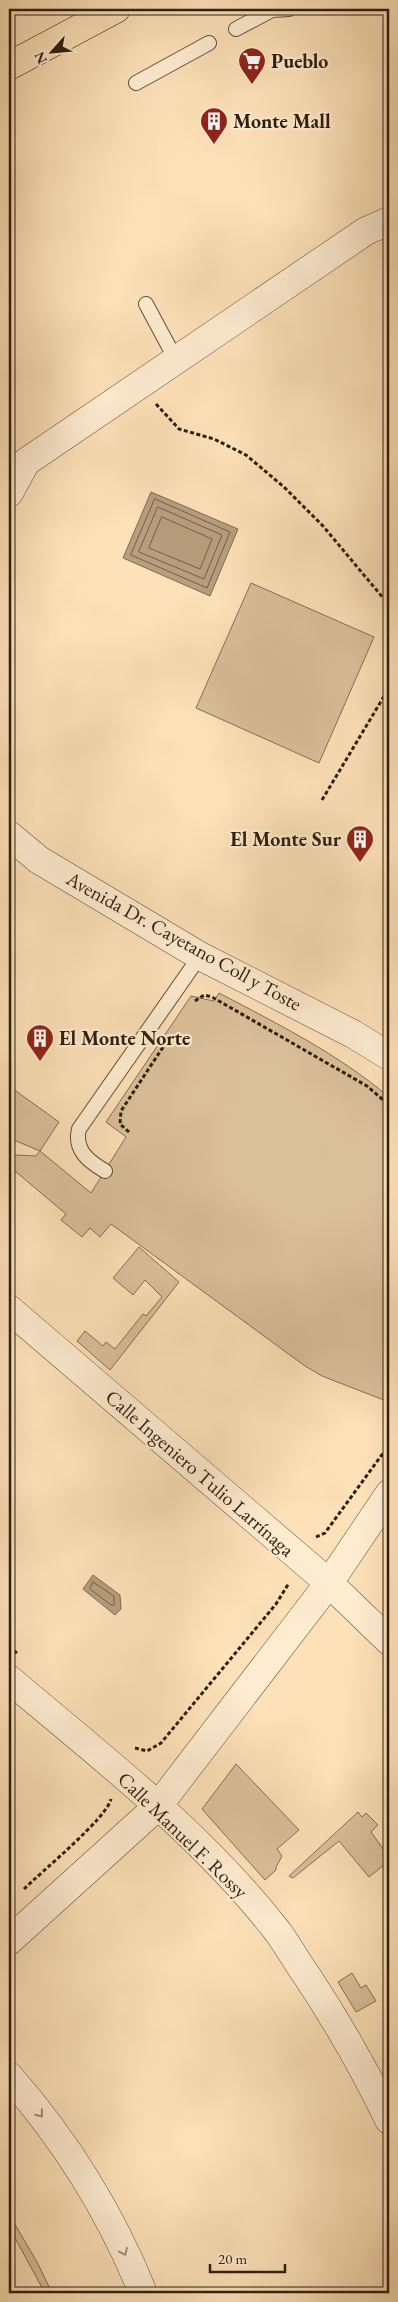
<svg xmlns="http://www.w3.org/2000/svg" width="398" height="2302" font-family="'EB Garamond',serif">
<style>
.green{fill:#dac09b;stroke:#856e54}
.water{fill:#b79e7e;stroke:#816a51}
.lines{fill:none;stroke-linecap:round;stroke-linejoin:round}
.shore{stroke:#745e46;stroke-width:1}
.lane-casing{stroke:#634e38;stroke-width:16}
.street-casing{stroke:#634e38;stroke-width:29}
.primary-casing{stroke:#301d0e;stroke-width:29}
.path{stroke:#301d0e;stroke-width:3;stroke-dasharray:4 2.5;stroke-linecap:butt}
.lane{stroke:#feecd1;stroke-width:14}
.street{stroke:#feecd1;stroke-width:28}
.primary{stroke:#fde1b8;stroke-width:28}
.oneway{stroke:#a18f79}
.labels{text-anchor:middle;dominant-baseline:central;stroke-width:4.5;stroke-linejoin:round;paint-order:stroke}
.poi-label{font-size:20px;font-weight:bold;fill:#301d0e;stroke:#feecd1;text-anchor:start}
.street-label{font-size:20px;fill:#301d0e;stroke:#feecd1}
</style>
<rect width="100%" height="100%" fill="#fde1b8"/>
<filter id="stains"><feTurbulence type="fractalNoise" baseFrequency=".004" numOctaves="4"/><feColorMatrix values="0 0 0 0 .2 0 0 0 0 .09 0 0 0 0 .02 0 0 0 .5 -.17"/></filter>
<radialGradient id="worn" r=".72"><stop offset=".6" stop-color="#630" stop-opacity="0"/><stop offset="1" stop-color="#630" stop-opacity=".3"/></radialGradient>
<!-- green -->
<path class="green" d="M251,583L374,637L319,763L196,708Z
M219,993C278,1024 338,1054 389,1097V1402L322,1376L305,1366L111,1224L100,1237L90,1228L82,1237L61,1220L66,1214L9,1166V1160L16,1155L36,1156L40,1151L9,1138V1086L59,1122L40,1151L91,1193L126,1137L106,1122L191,996L214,1001Z
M139,1247L179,1282L110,1370L77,1341L85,1331L103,1346L106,1342L115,1349L143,1314L146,1316L162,1297L145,1280L133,1295L113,1278Z
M236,1764L299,1830L277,1849L282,1856L276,1867V1870L265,1880L202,1809Z
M358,1812L362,1817L366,1813L378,1825L371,1832L389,1857V1861L369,1877L339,1841L293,1878L289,1876Z
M352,1973L361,1988L366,1985L376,2001L356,2012L338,1982Z
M9,2214L38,2264L52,2293H45L9,2227Z"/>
<!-- water -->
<path class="water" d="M151,492L238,529L210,596L123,558Z
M93,1575L120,1595L121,1609L115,1615L83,1589Z"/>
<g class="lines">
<!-- shore -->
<path class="shore" d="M155,499L230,532L207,588L131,555Z
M158,507L222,535L204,579L139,552Z
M162,517L212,539L200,569L149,548Z
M93,1582L114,1596V1605H111L90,1589Z"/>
<!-- lane casing -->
<g class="lane-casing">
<path id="lane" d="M236,29L272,10L289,9
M136,83L209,43
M146,304L176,360
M105,1171C88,1161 74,1150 79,1129L200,956"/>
</g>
<!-- street casing -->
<g class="street-casing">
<path id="street" d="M9,493L26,462L366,231L389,221
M9,835L39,860L200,956L353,1034L389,1056
M9,1309L329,1583L389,1641
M9,1679C102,1758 202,1834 278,1932C288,1946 297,1962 307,1976C338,2023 365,2070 389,2120
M9,1941L158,1806L329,1583L389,1494
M9,2076C66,2141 111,2213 143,2293"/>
</g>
<!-- primary casing -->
<g class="primary-casing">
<path id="primary" d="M9,66L116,9"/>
</g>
<!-- path -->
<path class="path" d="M156,404L179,429L214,439L246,455L284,487L323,526L389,605
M322,800L389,688
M195,1001L204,995L212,997L367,1086L389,1105
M129,1132L120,1124L121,1111L167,1041
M316,1537L325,1533L389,1445
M9,1647L17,1653
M135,1748L147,1751L161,1743L276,1604L289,1583
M24,1889C41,1872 107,1818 111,1799"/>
<!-- lane -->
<use href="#lane" class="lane"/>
<!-- street -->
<use href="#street" class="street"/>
<!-- primary -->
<use href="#primary" class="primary"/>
</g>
<!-- one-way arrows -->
<defs><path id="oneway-chevron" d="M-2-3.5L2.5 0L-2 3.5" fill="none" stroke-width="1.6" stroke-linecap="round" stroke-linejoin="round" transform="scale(1.25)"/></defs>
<g class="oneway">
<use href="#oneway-chevron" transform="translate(40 2114) rotate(51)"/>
<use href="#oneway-chevron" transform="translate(124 2252) rotate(65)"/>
</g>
<!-- icons -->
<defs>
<g id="supermarket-pin" transform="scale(1.4375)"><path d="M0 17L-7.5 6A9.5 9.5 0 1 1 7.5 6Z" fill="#8f2418" stroke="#feecd1"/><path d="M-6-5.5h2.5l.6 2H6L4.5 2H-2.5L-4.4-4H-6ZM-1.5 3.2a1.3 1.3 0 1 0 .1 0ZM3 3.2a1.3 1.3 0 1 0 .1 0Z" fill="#fff"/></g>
<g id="building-pin" transform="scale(1.4375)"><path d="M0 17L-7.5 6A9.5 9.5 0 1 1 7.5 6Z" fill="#8f2418" stroke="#feecd1"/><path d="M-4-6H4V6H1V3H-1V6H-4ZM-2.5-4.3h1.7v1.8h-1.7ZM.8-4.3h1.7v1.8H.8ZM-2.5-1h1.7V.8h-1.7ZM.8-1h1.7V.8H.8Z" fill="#fff"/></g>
</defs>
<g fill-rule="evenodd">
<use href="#supermarket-pin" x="252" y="61"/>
<use href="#building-pin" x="214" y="121"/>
<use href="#building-pin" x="360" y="839"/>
<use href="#building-pin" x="40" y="1038"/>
</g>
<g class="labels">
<!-- poi labels -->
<g class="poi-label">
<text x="271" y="61">Pueblo</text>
<text x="233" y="121">Monte Mall</text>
<text x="341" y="839" text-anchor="end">El Monte Sur</text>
<text x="59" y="1038">El Monte Norte</text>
</g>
<!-- street labels -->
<g class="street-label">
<text transform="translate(184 941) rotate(29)">Avenida Dr. Cayetano Coll y Toste</text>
<text transform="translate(200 1473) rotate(41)">Calle Ingeniero Tulio Larrínaga</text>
<text transform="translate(183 1835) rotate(44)">Calle Manuel F. Rossy</text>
</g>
</g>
<!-- margin -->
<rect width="398" height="2302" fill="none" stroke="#fde1b8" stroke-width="30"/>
<rect x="10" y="10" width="378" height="2282" fill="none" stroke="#301d0e" stroke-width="2.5"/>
<rect x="15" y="15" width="368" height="2272" fill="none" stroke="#301d0e"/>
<!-- north arrow -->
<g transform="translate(52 52) rotate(243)" stroke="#feecd1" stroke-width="4" paint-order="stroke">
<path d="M0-4L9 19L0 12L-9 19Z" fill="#301d0e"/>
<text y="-8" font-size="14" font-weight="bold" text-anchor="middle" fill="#301d0e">N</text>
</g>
<!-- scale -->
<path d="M210 2264v8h75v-8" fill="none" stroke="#301d0e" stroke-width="2.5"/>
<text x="218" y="2264" font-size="15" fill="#301d0e" stroke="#feecd1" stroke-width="4" paint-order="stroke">20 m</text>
<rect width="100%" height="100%" filter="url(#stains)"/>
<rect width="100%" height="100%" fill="url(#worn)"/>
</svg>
